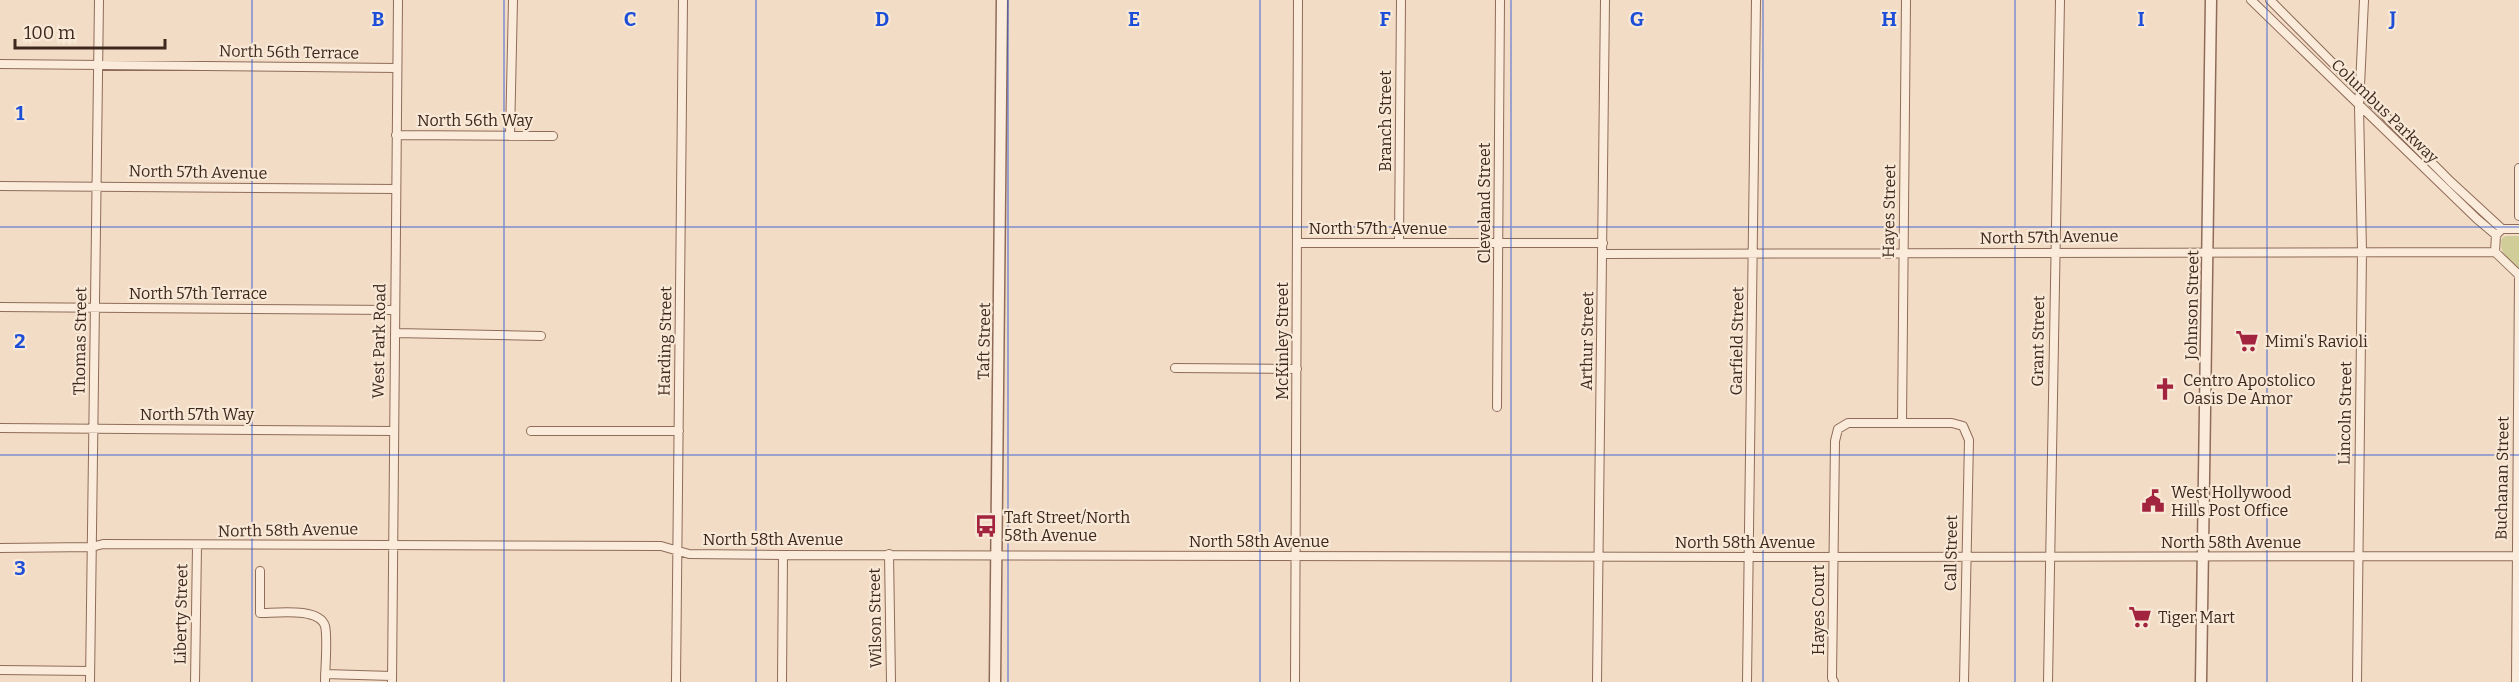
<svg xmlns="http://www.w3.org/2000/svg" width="2519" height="682" font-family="Bitter,serif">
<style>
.green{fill:#d1cd98}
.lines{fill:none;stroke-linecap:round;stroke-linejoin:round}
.minor-casing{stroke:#8f6c59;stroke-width:10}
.tertiary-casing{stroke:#8f6c59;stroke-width:13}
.minor{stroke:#fbebda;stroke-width:8}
.tertiary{stroke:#fbebda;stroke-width:10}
.grid{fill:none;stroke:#1d4ed8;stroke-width:1.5;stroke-opacity:0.55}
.labels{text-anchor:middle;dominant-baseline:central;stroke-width:4.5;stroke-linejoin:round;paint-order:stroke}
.street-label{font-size:16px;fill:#3e281e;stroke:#f8e8d6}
.poi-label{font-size:16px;fill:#3e281e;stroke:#f8e8d6;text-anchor:start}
.grid-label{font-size:20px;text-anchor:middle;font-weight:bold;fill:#1d4ed8;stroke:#f8e8d6;stroke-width:4.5;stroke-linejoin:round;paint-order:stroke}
</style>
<rect width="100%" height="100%" fill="#f2dcc6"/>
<!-- green -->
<path class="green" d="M2506,236H2519V268C2508,261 2498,252 2502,238Z"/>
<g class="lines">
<!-- minor casing -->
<g class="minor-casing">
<path id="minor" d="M2251,0L2477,219L2496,235
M2270,0L2451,182L2502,229
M0,64L397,68
M396,135L553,136
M510,136L513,0
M2519,168V216
M0,186L396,189
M2519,229H2502L2496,235L2495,252L2519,275
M1399,242L1401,0
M1298,243H1603
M1603,254L2495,252
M0,307L395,310
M395,333L541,336
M1175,368L1297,369
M1497,407L1500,0
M1902,423L1906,0
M0,428L393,431
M531,431H679
M0,548L92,547L103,544L661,546L689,554L783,555L1749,557L2519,556
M889,554L891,682
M260,571V613C276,613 319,607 325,626C328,637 325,669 325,682
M0,670L90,671
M325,674L392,676
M90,682L99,0
M195,682L197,546
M392,682L398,0
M676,682L683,0
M782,682L783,555
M1295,682L1298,0
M1597,682L1605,0
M1747,682L1756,0
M1834,682L1832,678L1835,441L1838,429L1848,423H1952L1963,426L1969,440L1964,682
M2048,682L2060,0
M2357,682L2362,251L2359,107L2364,0
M2516,682L2519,275"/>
</g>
<!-- tertiary casing -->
<g class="tertiary-casing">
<path id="tertiary" d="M995,682L1002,0
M2201,682L2211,0"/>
</g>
<!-- minor -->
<use href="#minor" class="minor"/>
<!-- tertiary -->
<use href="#tertiary" class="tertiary"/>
</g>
<!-- grid -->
<path class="grid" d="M252,0V682M504,0V682M756,0V682M1008,0V682M1260,0V682M1511,0V682M1763,0V682M2015,0V682M2267,0V682M0,227H2519M0,455H2519"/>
<!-- icons -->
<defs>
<g id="supermarket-bare" transform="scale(1.8)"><path d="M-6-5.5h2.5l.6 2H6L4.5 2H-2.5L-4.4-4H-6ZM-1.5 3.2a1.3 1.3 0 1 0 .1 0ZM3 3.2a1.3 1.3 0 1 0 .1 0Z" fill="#a3243e" stroke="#f8e8d6" stroke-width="2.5" paint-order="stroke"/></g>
<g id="church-bare" transform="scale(1.8)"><path d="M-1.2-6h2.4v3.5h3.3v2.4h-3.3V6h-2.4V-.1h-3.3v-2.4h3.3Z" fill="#a3243e" stroke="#f8e8d6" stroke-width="2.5" paint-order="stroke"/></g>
<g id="civic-bare" transform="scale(1.8)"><path d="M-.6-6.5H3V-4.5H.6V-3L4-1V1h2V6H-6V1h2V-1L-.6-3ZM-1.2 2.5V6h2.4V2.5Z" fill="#a3243e" stroke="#f8e8d6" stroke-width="2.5" paint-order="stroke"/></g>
<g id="bus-bare" transform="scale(1.8)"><path d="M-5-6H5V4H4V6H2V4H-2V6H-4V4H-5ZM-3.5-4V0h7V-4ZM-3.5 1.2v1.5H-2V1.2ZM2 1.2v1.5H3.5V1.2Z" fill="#a3243e" stroke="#f8e8d6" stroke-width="2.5" paint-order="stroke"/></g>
</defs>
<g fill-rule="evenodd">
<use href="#supermarket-bare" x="2247" y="341"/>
<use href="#church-bare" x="2165" y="389"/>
<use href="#civic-bare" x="2153" y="501"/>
<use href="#bus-bare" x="986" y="526"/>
<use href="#supermarket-bare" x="2140" y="617"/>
</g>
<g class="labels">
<!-- street labels -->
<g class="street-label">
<text transform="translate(289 52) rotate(1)">North 56th Terrace</text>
<text transform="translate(2385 111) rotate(44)">Columbus Parkway</text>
<text x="475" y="120">North 56th Way</text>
<text transform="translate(1385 121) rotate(-90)">Branch Street</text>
<text transform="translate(198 172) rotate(1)">North 57th Avenue</text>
<text transform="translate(1484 203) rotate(-90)">Cleveland Street</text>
<text transform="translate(1889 211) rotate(-89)">Hayes Street</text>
<text x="1378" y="228">North 57th Avenue</text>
<text transform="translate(2049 237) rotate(-1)">North 57th Avenue</text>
<text x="198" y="293">North 57th Terrace</text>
<text transform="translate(2192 305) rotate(-89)">Johnson Street</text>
<text transform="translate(80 341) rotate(-89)">Thomas Street</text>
<text transform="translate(379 341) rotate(-89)">West Park Road</text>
<text transform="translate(665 341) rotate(-89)">Harding Street</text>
<text transform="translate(984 341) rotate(-89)">Taft Street</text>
<text transform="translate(1282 341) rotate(-90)">McKinley Street</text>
<text transform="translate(1587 341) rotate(-89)">Arthur Street</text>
<text transform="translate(1737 341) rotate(-89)">Garfield Street</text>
<text transform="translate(2038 341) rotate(-89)">Grant Street</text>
<text transform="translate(2345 413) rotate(-89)">Lincoln Street</text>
<text x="197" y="414">North 57th Way</text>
<text transform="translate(2502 478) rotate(-89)">Buchanan Street</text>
<text transform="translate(288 530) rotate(-1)">North 58th Avenue</text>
<text x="773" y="539">North 58th Avenue</text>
<text x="1259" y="541">North 58th Avenue</text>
<text x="1745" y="542">North 58th Avenue</text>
<text x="2231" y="542">North 58th Avenue</text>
<text transform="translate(1951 553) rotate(-89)">Call Street</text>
<text transform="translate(1818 610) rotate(-90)">Hayes Court</text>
<text transform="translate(181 614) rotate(-89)">Liberty Street</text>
<text transform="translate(875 618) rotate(-91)">Wilson Street</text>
</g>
<!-- poi labels -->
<g class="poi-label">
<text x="2265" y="341">Mimi's Ravioli</text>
<text x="2183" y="380">Centro Apostolico<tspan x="2183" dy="18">Oasis De Amor</tspan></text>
<text x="2171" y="492">West Hollywood<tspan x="2171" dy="18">Hills Post Office</tspan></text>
<text x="1004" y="517">Taft Street/North<tspan x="1004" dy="18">58th Avenue</tspan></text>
<text x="2158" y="617">Tiger Mart</text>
</g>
</g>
<g class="grid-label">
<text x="378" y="26">B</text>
<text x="630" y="26">C</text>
<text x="882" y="26">D</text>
<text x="1134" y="26">E</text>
<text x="1385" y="26">F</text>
<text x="1637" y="26">G</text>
<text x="1889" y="26">H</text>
<text x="2141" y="26">I</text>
<text x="2393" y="26">J</text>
<text x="20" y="120">1</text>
<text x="20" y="348">2</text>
<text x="20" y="575">3</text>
</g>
<!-- scale -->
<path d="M15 39v9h150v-9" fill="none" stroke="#3e281e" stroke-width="3"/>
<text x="24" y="39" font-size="18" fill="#3e281e" stroke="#f8e8d6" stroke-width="4.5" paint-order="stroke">100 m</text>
</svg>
